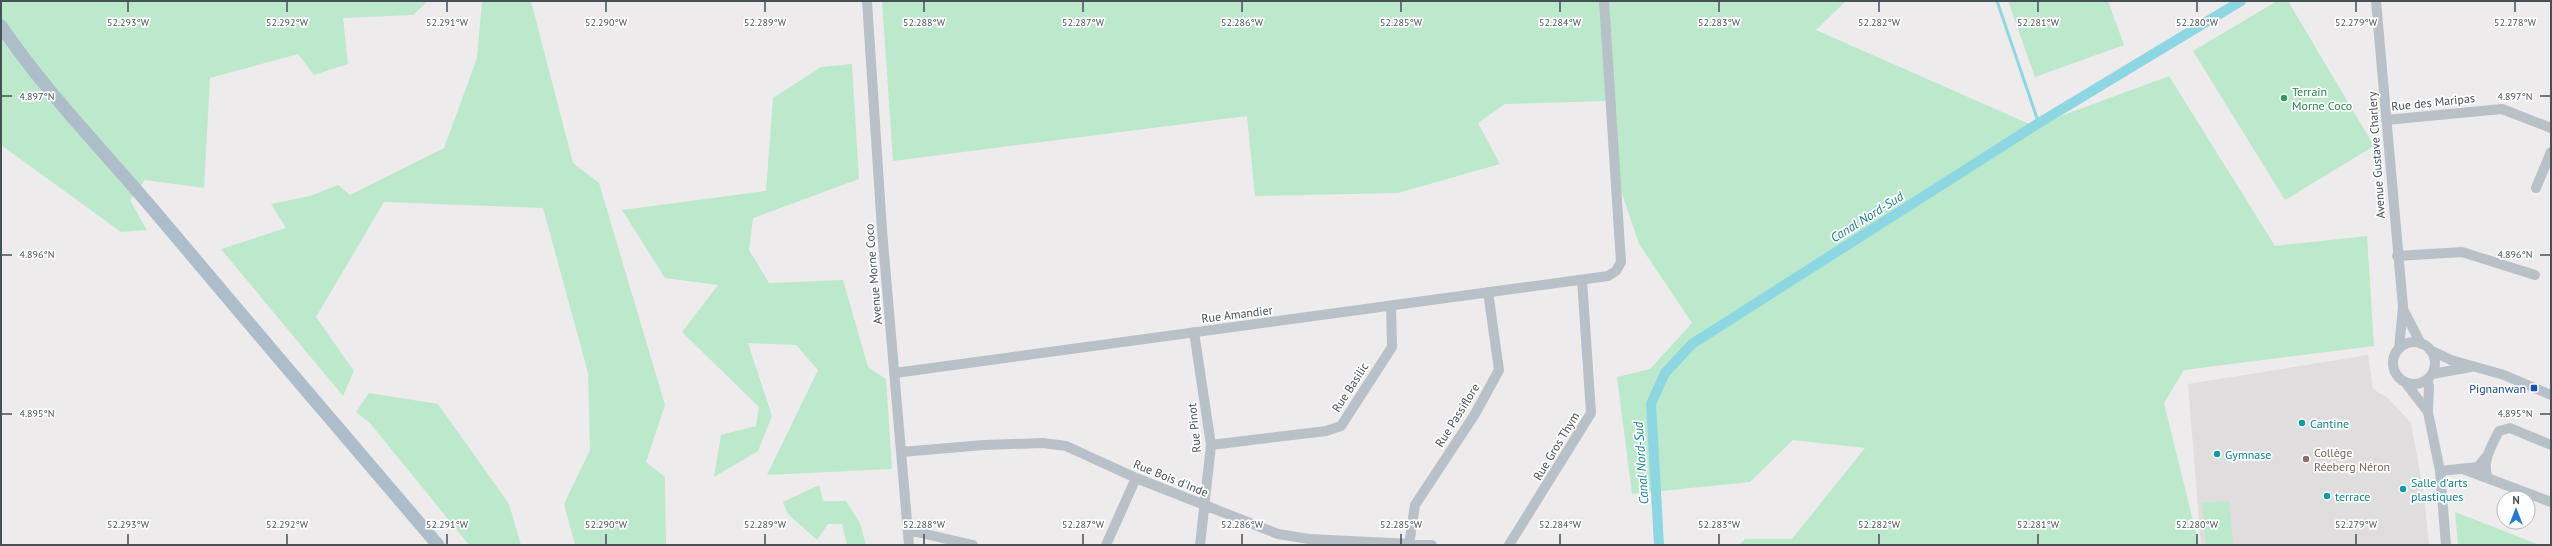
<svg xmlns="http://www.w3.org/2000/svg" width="2552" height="546" font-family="'PT Sans',sans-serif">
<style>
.education{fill:#dfdddd}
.green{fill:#bce9cb}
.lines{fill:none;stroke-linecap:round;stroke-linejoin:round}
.stream{stroke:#8dd7e3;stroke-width:3}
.canal{stroke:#8dd7e3;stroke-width:10}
.minor{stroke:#b8c1c7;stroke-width:10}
.major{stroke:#adbdc9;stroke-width:13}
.ticks{fill:none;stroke:#465057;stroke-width:1.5}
.leisure-dot{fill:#2e9e5b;stroke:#fff;stroke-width:1.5}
.transit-dot{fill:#1a4fb4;stroke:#fff;stroke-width:1.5}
.culture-dot{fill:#0f9aa8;stroke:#fff;stroke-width:1.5}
.education-dot{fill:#8d6e63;stroke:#fff;stroke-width:1.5}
.labels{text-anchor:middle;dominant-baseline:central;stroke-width:3.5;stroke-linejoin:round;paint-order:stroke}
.leisure-label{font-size:12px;fill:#27864d;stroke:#fff;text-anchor:start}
.street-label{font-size:12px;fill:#465057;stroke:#fff}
.transit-label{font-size:12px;fill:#164399;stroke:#fff;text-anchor:end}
.culture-label{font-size:12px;fill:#0d838f;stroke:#fff;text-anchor:start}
.education-label{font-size:12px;fill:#785e54;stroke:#fff;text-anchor:start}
.water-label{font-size:13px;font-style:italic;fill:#187f91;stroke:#fff}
.ticks-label{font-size:10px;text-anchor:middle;fill:#465057;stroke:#fff;stroke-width:3.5;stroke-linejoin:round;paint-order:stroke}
</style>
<rect width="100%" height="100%" fill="#eeebec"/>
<!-- education -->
<path class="education" d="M2368,355L2373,389L2388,398L2411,423L2424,495L2429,545H2201L2188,384Z"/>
<!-- green -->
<path class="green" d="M1,1H428L413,15L343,18L348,64L314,75L298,54L210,78L204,188L145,180L130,200L147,230L121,232L1,145Z
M482,1H531L573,163L599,183L665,405L646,462L665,477L666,545H575L564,504L590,450L588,373L543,208L384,202L316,317L354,371L343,396L221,249L286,228L271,204L310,196L338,185L350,195L444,148L477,58Z
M882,1H1846L1816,30L2034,126L2169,76L2275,246L2367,236L2374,346L2184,370L2164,403L2199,545H1739L1745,539H1792L1865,448L1793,440L1750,482L1632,494L1617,377L1650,369L1692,323L1639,244L1616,176L1607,101L1505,104L1478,123L1500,164L1398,193L1255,196L1247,116L893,161Z
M2008,1H2108L2124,45L2035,77Z
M2277,1H2288L2374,146L2285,200L2193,51Z
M852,64L859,179L753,218L749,250L769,283L843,280L868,367L886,379L892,469L767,475L818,370L796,345L748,343L772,416L758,451L714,477L721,435L756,426L759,407L682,332L718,285L665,278L622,210L766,191L773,98L821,67Z
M369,393L438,404L509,504L521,545H469L370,423L356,412Z
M819,485L823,501H846L860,523L866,545H847L842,524H828L817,540L787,513L783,502Z
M2229,501L2233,545H2206L2202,503Z
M2455,512L2540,545H2458Z"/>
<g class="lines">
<!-- stream -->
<path class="stream" d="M1997,1L2039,124"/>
<!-- canal -->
<path class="canal" d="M1659,545L1651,404L1665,373L1692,344L2034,126L2241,1"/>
<!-- minor -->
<path class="minor" d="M867,1L882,230L909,545
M2376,1L2403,307L2399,349
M2386,120L2502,109L2551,128
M2536,188L2551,152
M2397,256L2462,252L2535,275
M2403,309L2421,344
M1194,332L1211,445L1200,545
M2393 363a21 21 0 1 1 42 0a21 21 0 1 1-42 0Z
M2430,350L2451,360L2504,375L2551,395
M895,373L1608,276L1616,271L1621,262L1604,1
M2432,374L2471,367
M2427,379L2429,386L2428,412L2440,471L2446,545
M2405,382L2428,412
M1211,445L1326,431L1341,426L1392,347L1391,306
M901,452L984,445L1043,443L1066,446L1136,478L1278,534L1309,539L1432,545
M2463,469L2551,502
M2440,471L2478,467L2487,456
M2488,478C2481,462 2492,445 2499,431L2510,428L2551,445
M908,530L973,545
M1106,545L1136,478
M1409,545L1415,505L1475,414L1499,370L1488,292
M1509,545L1591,413L1582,280"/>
<!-- major -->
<path class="major" d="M1,26C45,91 100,147 151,207C246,320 342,433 438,545"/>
</g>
<!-- ticks -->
<path class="ticks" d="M128,2V12M287,2V12M447,2V12M606,2V12M765,2V12M924,2V12M1083,2V12M1242,2V12M1401,2V12M1560,2V12M1719,2V12M1879,2V12M2038,2V12M2197,2V12M2356,2V12M2515,2V12M2,96H12M2540,96H2550M2,255H12M2540,255H2550M2,414H12M2540,414H2550M128,534V544M287,534V544M447,534V544M606,534V544M765,534V544M924,534V544M1083,534V544M1242,534V544M1401,534V544M1560,534V544M1719,534V544M1879,534V544M2038,534V544M2197,534V544M2356,534V544"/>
<!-- markers -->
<circle class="leisure-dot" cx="2284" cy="98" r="4"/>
<rect class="transit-dot" x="2530" y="384" width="8" height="8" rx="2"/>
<g class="culture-dot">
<circle cx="2302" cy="423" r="4"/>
<circle cx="2217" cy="454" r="4"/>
<circle cx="2403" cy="489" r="4"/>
<circle cx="2327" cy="496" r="4"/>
</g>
<circle class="education-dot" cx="2306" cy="459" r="4"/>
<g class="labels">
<!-- leisure labels -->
<g class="leisure-label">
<text x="2292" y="91">Terrain<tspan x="2292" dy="14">Morne Coco</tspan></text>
</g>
<!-- street labels -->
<g class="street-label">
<text transform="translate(2433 102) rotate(-6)">Rue des Maripas</text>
<text transform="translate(2376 155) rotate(-94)">Avenue Gustave Charlery</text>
<text transform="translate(873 274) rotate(-95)">Avenue Morne Coco</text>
<text transform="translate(1237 314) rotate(-7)">Rue Amandier</text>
<text transform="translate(1350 387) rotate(-57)">Rue Basilic</text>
<text transform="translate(1457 415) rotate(-58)">Rue Passiflore</text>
<text transform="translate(1194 428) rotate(-96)">Rue Pinot</text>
<text transform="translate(1556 446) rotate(-59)">Rue Gros Thym</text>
<text transform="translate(1171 478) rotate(22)">Rue Bois d'Inde</text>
</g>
<!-- transit labels -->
<g class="transit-label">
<text x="2526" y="388">Pignanwan</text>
</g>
<!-- culture labels -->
<g class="culture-label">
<text x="2310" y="423">Cantine</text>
<text x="2225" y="454">Gymnase</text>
<text x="2411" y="482">Salle d'arts<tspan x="2411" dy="14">plastiques</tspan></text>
<text x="2335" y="496">terrace</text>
</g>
<!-- education labels -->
<g class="education-label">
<text x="2314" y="452">Collège<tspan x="2314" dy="14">Réeberg Néron</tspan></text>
</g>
<!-- water labels -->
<g class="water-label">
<text transform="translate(1867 217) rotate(-32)">Canal Nord-Sud</text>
<text transform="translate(1641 463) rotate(-94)">Canal Nord-Sud</text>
</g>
</g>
<g class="ticks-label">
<text x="128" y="26">52.293°W</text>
<text x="287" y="26">52.292°W</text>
<text x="447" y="26">52.291°W</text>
<text x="606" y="26">52.290°W</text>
<text x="765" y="26">52.289°W</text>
<text x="924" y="26">52.288°W</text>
<text x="1083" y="26">52.287°W</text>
<text x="1242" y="26">52.286°W</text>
<text x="1401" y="26">52.285°W</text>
<text x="1560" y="26">52.284°W</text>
<text x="1719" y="26">52.283°W</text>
<text x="1879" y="26">52.282°W</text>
<text x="2038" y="26">52.281°W</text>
<text x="2197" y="26">52.280°W</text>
<text x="2356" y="26">52.279°W</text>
<text x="2515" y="26">52.278°W</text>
<text x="37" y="100">4.897°N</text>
<text x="2515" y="100">4.897°N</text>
<text x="37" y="258">4.896°N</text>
<text x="2515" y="258">4.896°N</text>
<text x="37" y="417">4.895°N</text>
<text x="2515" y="417">4.895°N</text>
<text x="128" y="528">52.293°W</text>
<text x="287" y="528">52.292°W</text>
<text x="447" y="528">52.291°W</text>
<text x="606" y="528">52.290°W</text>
<text x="765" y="528">52.289°W</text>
<text x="924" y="528">52.288°W</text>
<text x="1083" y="528">52.287°W</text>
<text x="1242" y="528">52.286°W</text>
<text x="1401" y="528">52.285°W</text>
<text x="1560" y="528">52.284°W</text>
<text x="1719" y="528">52.283°W</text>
<text x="1879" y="528">52.282°W</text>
<text x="2038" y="528">52.281°W</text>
<text x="2197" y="528">52.280°W</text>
<text x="2356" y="528">52.279°W</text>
</g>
<!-- border -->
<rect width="2552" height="546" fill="none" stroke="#465057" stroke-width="4"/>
<!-- north arrow -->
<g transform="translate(2516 510)"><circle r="19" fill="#ffffff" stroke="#b5b9bc"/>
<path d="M0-3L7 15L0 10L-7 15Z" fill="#287acc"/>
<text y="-6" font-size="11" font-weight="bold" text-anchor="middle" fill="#465057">N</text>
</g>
</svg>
